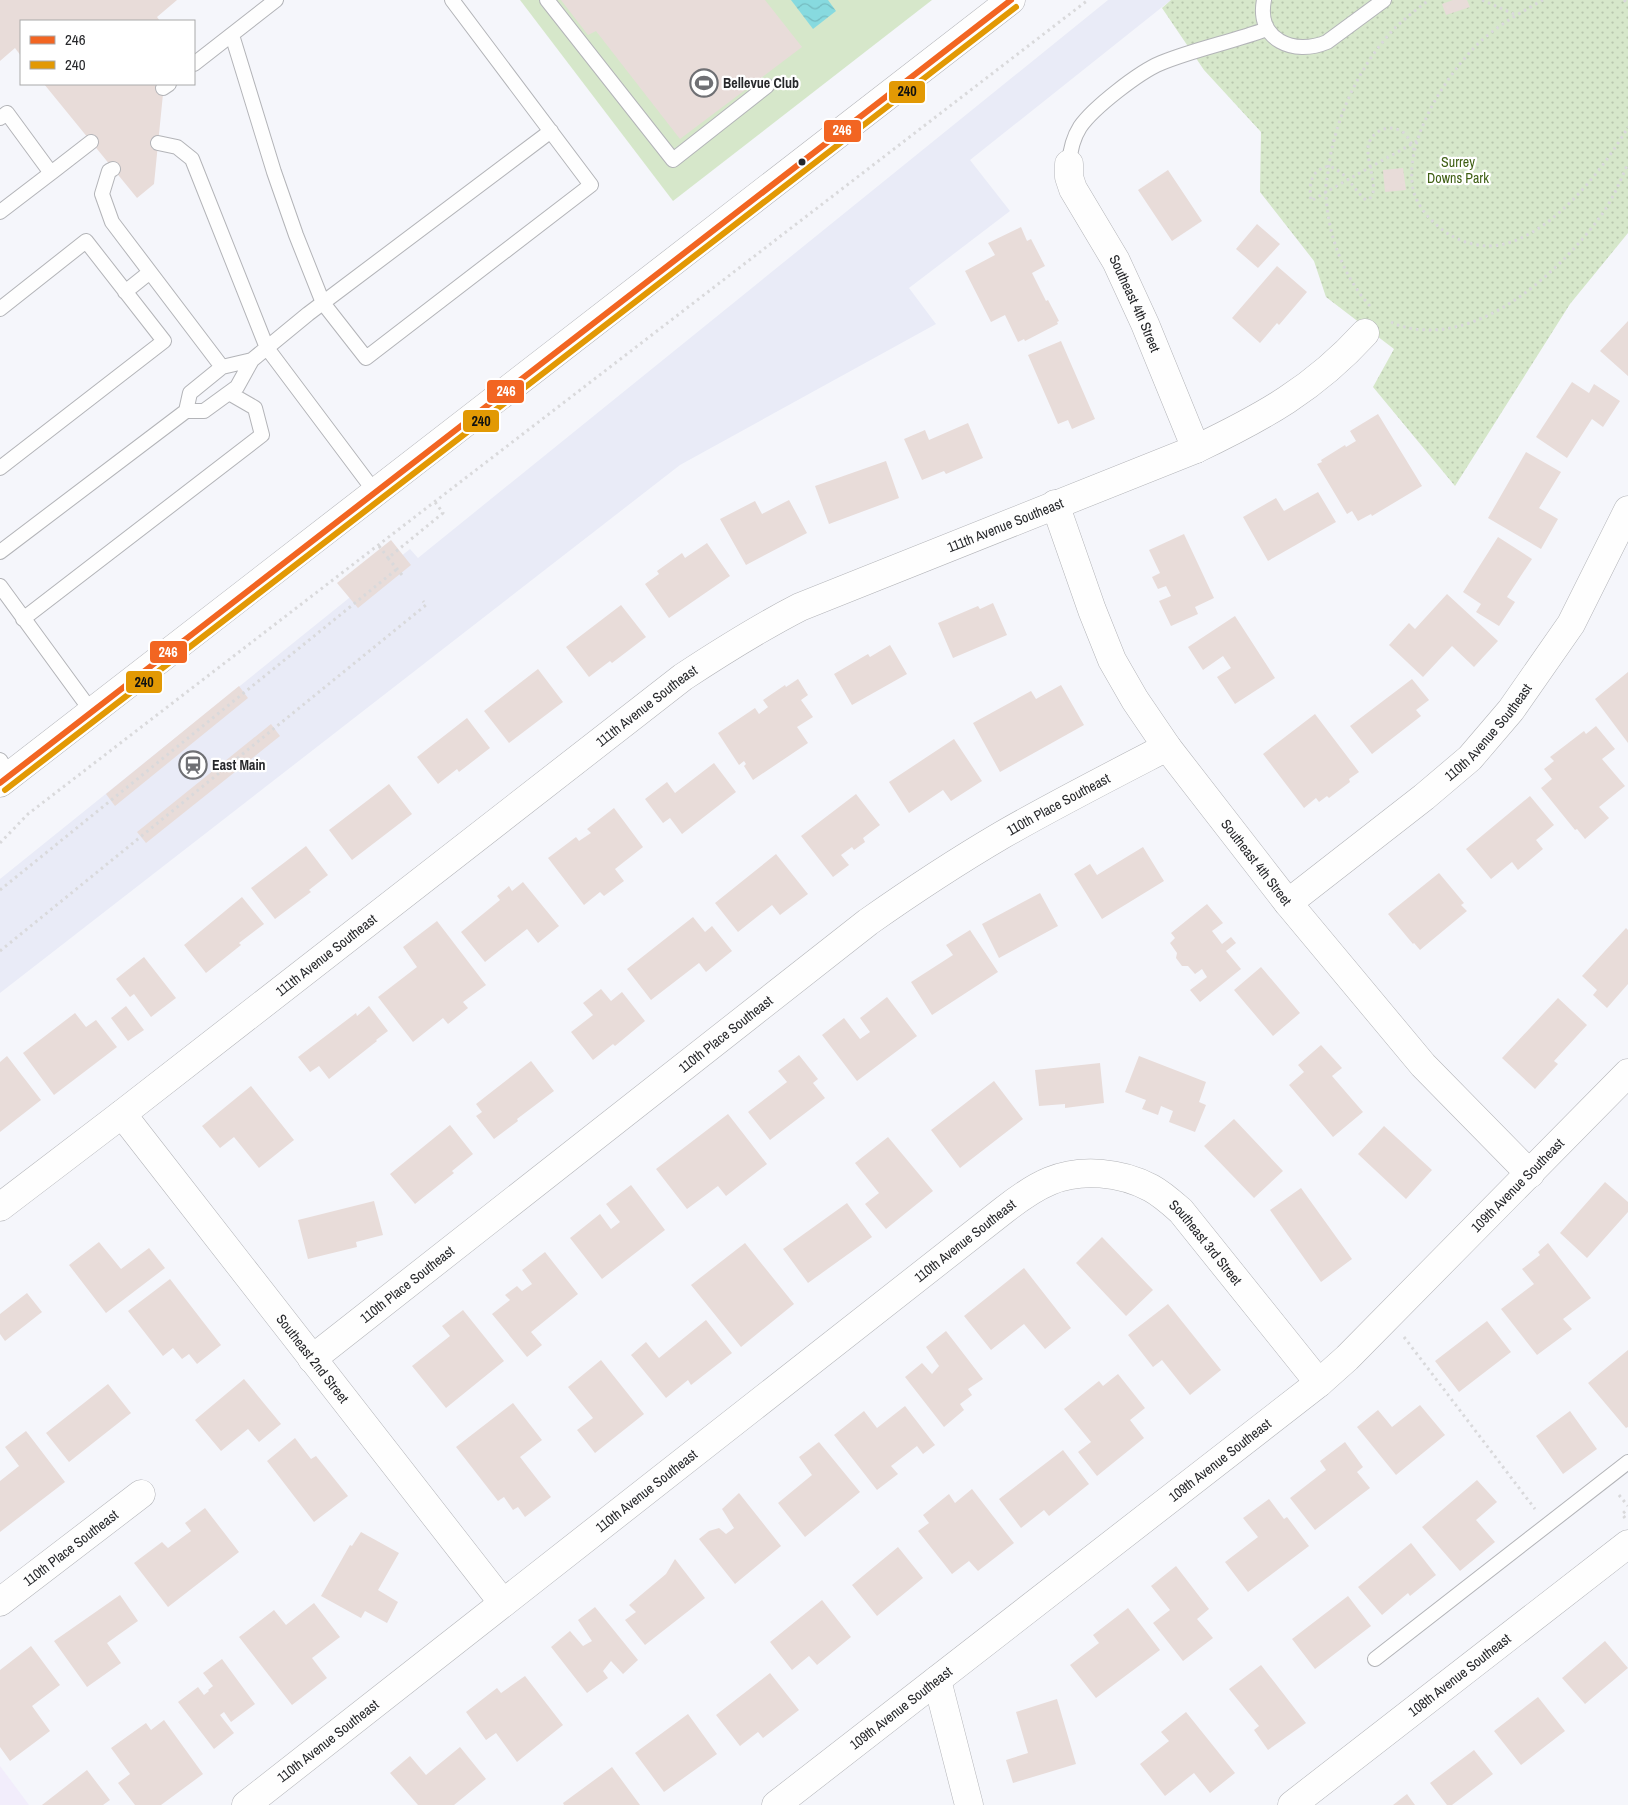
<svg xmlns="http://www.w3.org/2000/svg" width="1628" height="1805" font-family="'Archivo Narrow',sans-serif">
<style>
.commercial{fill:#f2edfb}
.built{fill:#e9ebf7}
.grass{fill:#d6e7ca}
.park{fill:url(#park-dots)}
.water{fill:url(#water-waves)}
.building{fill:#e8dcd9}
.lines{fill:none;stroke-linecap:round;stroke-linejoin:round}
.lane-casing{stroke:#b3b4b8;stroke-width:16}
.street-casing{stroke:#b3b4b8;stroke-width:29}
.secondary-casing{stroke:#b3b4b8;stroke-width:29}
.path{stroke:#d9d9db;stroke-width:3;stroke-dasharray:2.5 4;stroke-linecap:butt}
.lane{stroke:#fefefe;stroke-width:14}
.street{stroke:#fefefe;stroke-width:28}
.secondary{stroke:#fefefe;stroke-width:28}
.bus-1-casing{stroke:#fff;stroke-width:10}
.bus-2-casing{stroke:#fff;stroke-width:10}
.bus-1{stroke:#f26522;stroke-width:6}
.bus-2{stroke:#e29904;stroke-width:6}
.bus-dot{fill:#27282b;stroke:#fff;stroke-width:2}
.labels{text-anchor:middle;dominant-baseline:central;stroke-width:4.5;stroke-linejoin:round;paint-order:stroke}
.poi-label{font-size:14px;font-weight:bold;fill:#27282b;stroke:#fff;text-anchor:start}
.park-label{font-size:14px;fill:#3f5f14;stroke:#fff}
.street-label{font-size:14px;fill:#27282b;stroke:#fff}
.line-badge{stroke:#fff;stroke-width:2}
.badge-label{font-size:14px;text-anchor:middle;font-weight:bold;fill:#fff}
.pale-badge-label{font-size:14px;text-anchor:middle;font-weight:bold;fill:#111}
</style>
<defs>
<pattern id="park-dots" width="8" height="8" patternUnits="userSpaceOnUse" patternTransform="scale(1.25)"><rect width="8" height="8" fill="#d6e7ca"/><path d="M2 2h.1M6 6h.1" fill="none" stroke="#b8c6ae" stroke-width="1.8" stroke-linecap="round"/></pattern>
<pattern id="water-waves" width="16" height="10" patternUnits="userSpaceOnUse" patternTransform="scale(1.25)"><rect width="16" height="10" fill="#87dadf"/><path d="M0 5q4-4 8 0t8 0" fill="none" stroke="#75bbc0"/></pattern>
</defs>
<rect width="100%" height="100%" fill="#f5f6fb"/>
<!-- commercial -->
<path class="commercial" d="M0,1766L29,1805H0Z"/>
<!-- built -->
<path class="built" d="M1108,0H1171L970,160L1010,211L909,288L936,324L680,465L0,993V879L410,549L418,558Z"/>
<!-- grass -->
<path class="grass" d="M520,0H932L673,201Z"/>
<!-- park -->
<path class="park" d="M1171,0H1628V233L1570,304L1455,486L1373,387L1394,349L1326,297L1314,261L1260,192L1261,132L1204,70L1162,8Z"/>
<!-- water -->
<path class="water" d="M791,0H828L836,11L813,29Z"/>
<!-- building -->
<path class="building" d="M0,0H177L157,17L160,21H21V56L15,48L0,61Z
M561,0H765L802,47L680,139L596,31L588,35Z
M1453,0H1467L1470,7L1446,15L1442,4Z
M44,84H164L154,184L137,198Z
M1403,168L1406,190L1385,192L1383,170Z
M1168,170L1202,221L1172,241L1138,190Z
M1257,224L1280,244L1258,268L1236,249Z
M1021,227L1027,241L1031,239L1045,266L1032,273L1046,301L1048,300L1059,321L1057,322L1058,324L1025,341L1024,339L1018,342L1005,315L991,322L965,271L995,255L988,243Z
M1277,266L1307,292L1279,325L1277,323L1260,343L1232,318Z
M1628,321V376L1600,351Z
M1061,341L1095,419L1072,429L1068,420L1058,424L1028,355Z
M1572,382L1589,393L1594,384L1620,401L1603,427L1592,419L1567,458L1536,437Z
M1378,414L1422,486L1372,516L1371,514L1358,521L1352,511L1347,514L1317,464L1322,462L1321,460L1345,445L1346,447L1356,441L1350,431Z
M968,423L983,458L946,474L944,471L922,480L904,439L925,430L929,440Z
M1526,452L1561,472L1539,508L1558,519L1541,549L1488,518Z
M886,461L899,498L829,524L815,486Z
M1318,492L1336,522L1268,561L1243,517L1276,498L1284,511Z
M789,500L807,533L746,565L720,519L755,501L762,514Z
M1184,534L1214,598L1195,607L1198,614L1171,626L1159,601L1171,596L1166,586L1158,589L1152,577L1160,573L1149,550Z
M1498,537L1532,559L1507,597L1515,602L1499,626L1476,612L1481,604L1463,592Z
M391,540L411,565L358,608L337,583Z
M707,543L730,576L669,618L645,584L659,574L657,571L682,553L685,558Z
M1447,594L1498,641L1474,667L1452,646L1423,677L1389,645L1409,623L1415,629Z
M993,603L1007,635L953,658L938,623L978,606L980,609Z
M621,605L646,637L612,663L610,661L589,677L566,647Z
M1235,616L1275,678L1235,704L1217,677L1231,668L1223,656L1203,670L1188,647Z
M890,645L907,674L852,705L834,674L868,654L870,657Z
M538,669L563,702L509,743L484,711Z
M1628,672V743L1595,699Z
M798,679L808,695L801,700L813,717L797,727L808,743L753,780L744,766L746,764L744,761L739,765L718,733L755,708L759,714L768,707L763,700L785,685L786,687Z
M1412,679L1429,700L1416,710L1421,716L1372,754L1350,726Z
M1061,685L1084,725L1000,772L973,723L1031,691L1036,699Z
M239,686L248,698L115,806L106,794Z
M1315,714L1359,772L1349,779L1350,782L1329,798L1327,796L1319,802L1316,798L1304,808L1263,754Z
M467,718L490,748L459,772L457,769L438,784L417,757Z
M271,724L280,736L146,843L137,832Z
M1596,726L1615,749L1602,759L1625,786L1599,807L1609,818L1585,839L1577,829L1575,830L1541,788L1552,779L1544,769L1554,761L1550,757L1584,731L1586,734Z
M954,739L982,781L951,801L943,790L909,813L889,782Z
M714,763L736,792L682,834L670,818L663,823L645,799L667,782L675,793Z
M389,784L412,814L352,860L329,830Z
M856,794L880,825L863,838L865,842L854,850L852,847L841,855L849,865L833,877L801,836Z
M1530,796L1554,825L1536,840L1543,849L1518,870L1512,862L1491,879L1466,849Z
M614,808L643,847L615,869L624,881L604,896L600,892L584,905L548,858L576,837L579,841L591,833L587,829Z
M306,846L328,875L309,890L311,892L275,919L251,888Z
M1143,847L1164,881L1102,919L1074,874L1090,864L1097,875Z
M776,854L808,894L780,915L772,905L738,932L715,903Z
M1439,873L1464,903L1461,905L1467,911L1420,950L1414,943L1413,944L1388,914Z
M523,882L559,926L538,943L527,929L485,962L461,932L500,900L497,896L509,886L512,891Z
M1040,893L1058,926L999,958L982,924Z
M242,897L264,924L239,943L241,945L206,973L184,945Z
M1207,904L1223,923L1212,931L1222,944L1231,937L1236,943L1226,951L1241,969L1200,1002L1190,990L1207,977L1202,969L1195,974L1188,966H1182L1176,958L1177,953L1170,943L1175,938L1171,933Z
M693,917L705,932L712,926L732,951L706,972L699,963L651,1000L627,969Z
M437,921L486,985L463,1002L468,1008L448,1024L443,1018L413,1042L378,997L417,967L403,947Z
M1626,928L1628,930V984L1607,1008L1593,995L1597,990L1582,976Z
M970,930L998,972L932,1015L911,982L953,955L946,945Z
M144,957L176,998L151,1017L134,994L130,997L116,979Z
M1261,967L1300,1013L1273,1036L1234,990Z
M601,989L611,1001L622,992L645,1021L615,1046L613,1044L593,1060L571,1032L593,1015L583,1003Z
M887,997L917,1036L857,1081L822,1035L844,1018L860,1039L870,1032L860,1018Z
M1558,998L1587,1025L1554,1061L1558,1064L1535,1089L1502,1058Z
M126,1006L144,1030L128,1041L111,1018Z
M369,1006L388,1031L376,1040L377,1041L329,1079L319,1066L310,1072L298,1057L356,1013L357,1016Z
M75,1013L86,1027L96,1020L117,1047L54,1095L23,1053Z
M1321,1045L1342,1068L1332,1076L1363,1112L1333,1137L1289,1085L1304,1072L1298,1065Z
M799,1055L818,1079L813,1083L825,1098L770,1140L748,1112L787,1082L778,1071Z
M7,1056L41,1100L0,1132V1062Z
M1139,1056L1206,1082L1199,1102L1206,1105L1195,1132L1169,1122L1173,1111L1161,1106L1158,1115L1142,1109L1146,1100L1125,1092Z
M531,1061L554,1091L517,1119L518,1121L494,1139L476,1116L482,1112L476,1104Z
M1100,1063L1104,1103L1065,1108V1104L1039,1106L1035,1070Z
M994,1081L1023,1119L960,1168L931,1130Z
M251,1086L294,1140L259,1168L234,1137L220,1148L202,1126Z
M728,1114L767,1164L726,1196L718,1186L687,1209L656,1169Z
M1234,1119L1283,1171L1254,1198L1204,1146Z
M450,1125L473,1154L452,1171L454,1173L415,1204L390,1174Z
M1384,1126L1432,1170L1406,1199L1358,1154Z
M888,1137L933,1191L886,1229L865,1204L879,1193L855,1163Z
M1605,1182L1628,1202V1212L1587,1258L1560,1233Z
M631,1185L665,1230L602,1279L570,1238L600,1214L611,1229L620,1222L606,1204Z
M1301,1188L1352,1259L1321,1282L1270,1210Z
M374,1201L383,1235L356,1242L357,1247L308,1259L298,1220Z
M847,1203L872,1237L808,1283L783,1249Z
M1102,1237L1153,1290L1126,1316L1076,1263Z
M99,1242L121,1269L149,1248L165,1268L106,1313L69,1265Z
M745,1243L794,1304L741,1347L691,1285Z
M1548,1243L1591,1298L1563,1319L1572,1329L1537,1355L1501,1309L1534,1284L1522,1269L1540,1255L1538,1252Z
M545,1252L578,1294L531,1332L542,1345L527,1357L492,1314L510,1300L505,1295L517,1286L522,1291L532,1284L522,1270Z
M1024,1268L1071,1328L1045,1349L1024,1324L991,1350L964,1316Z
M170,1279L221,1345L197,1364L189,1354L182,1359L173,1348L163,1356L128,1311Z
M27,1293L42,1312L5,1341L0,1334V1314Z
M1168,1304L1221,1370L1190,1395L1162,1360L1153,1367L1128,1335Z
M463,1310L504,1361L446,1408L412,1366L450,1336L442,1326Z
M706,1320L732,1353L691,1385L688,1380L666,1398L631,1355L646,1342L659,1358Z
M1487,1321L1511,1352L1459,1392L1435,1361Z
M946,1331L983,1379L968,1389L972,1395L960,1404L964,1410L944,1427L905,1377L922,1363L932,1374L939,1366L926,1347Z
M1628,1350V1427L1626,1428L1588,1383Z
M601,1360L644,1414L595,1453L577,1430L593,1418L568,1387Z
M1118,1374L1145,1408L1130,1420L1144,1438L1097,1476L1078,1452L1091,1442L1064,1409L1099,1381L1103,1386Z
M244,1379L281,1424L259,1442L248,1429L221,1451L195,1420Z
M108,1384L131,1413L69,1462L46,1433Z
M513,1403L542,1440L520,1457L551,1497L525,1517L518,1507L513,1510L504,1497L498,1501L456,1447Z
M1420,1405L1445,1435L1396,1475L1357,1427L1378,1410L1392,1427Z
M905,1406L935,1445L923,1454L917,1446L891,1466L898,1474L877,1490L834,1435L864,1411L877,1428Z
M1570,1411L1597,1449L1563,1474L1536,1436Z
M26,1431L65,1482L0,1532V1481L19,1466L5,1447Z
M295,1438L311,1459L316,1456L348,1496L314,1522L267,1461Z
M819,1442L860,1492L805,1537L778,1503L812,1475L799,1457Z
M1345,1442L1363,1467L1357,1472L1370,1488L1315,1530L1290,1498L1326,1470L1320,1461Z
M1063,1450L1089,1484L1049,1516L1044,1510L1021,1528L999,1499Z
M1477,1480L1497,1502L1476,1520L1495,1542L1460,1571L1422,1527Z
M972,1489L1014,1543L978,1571L969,1561L952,1574L918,1531L929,1523L923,1515L949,1494L955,1503Z
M739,1493L781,1546L735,1584L699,1539L709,1531L719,1528L726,1534L734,1528L722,1509Z
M1269,1499L1284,1519L1287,1517L1309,1546L1248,1592L1225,1562L1258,1537L1243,1518Z
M205,1508L239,1552L168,1607L134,1563L162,1542L168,1548L191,1531L185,1523Z
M361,1532L399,1553L378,1590L398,1602L387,1623L365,1611L361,1618L321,1596L350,1545L352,1546Z
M1411,1543L1436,1575L1410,1596L1408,1593L1382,1615L1358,1587Z
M898,1547L923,1578L877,1616L852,1585Z
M675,1559L705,1598L645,1645L625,1620L636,1612L629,1605L666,1574Z
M1176,1566L1209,1609L1197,1619L1213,1638L1183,1661L1153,1623L1170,1610L1151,1586Z
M120,1595L138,1621L107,1643L121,1663L87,1687L54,1641Z
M1348,1596L1371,1626L1315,1669L1292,1639Z
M822,1600L851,1637L817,1665L809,1656L792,1670L770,1642Z
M314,1603L340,1637L312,1658L327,1678L292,1705L239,1637L274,1610L286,1625Z
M595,1607L638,1660L623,1674L611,1661L603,1671L608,1678L587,1693L551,1647L570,1631L583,1646L592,1641L578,1620Z
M1128,1608L1160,1650L1096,1698L1070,1665L1099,1643L1093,1635Z
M1605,1641L1628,1668L1585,1704L1562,1678Z
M31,1646L60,1685L32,1706L50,1731L10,1761L0,1747V1670Z
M222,1659L255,1704L231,1722L224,1712L220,1715L234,1733L214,1749L178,1702L198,1687L204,1695L209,1691L208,1690L213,1686L203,1673Z
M1261,1665L1306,1723L1268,1750L1254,1730L1259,1726L1229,1689Z
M770,1673L799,1710L763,1738L758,1732L740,1746L716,1715Z
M525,1676L563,1725L517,1762L496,1733L486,1740L466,1712L497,1688L501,1693Z
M1538,1697L1565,1731L1521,1765L1494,1731Z
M1057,1699L1076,1764L1013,1783L1006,1760L1028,1753L1016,1712Z
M1186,1712L1235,1773L1210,1793L1194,1773L1165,1796L1140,1764L1169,1741L1161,1732Z
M688,1714L717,1754L664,1792L635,1753Z
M164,1720L203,1774L161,1805H135L118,1783L130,1774L111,1748L146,1723L151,1730Z
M460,1747L486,1779L454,1805H418L390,1773L410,1756L426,1775Z
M1474,1750L1493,1774L1452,1805H1447L1430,1783Z
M612,1767L640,1805H564L563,1803Z
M87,1770L110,1800L103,1805H42Z
M1407,1794L1415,1805H1393Z"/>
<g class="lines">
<!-- lane casing -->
<g class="lane-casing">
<path id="lane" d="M547,0L673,160L767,86
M1264,0C1256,40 1294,56 1327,42L1384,0
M232,35L274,172L296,235L323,303L366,358L591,185L452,0
M194,64L276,0
M163,88L169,84
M0,118L7,113L51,173L0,212
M158,143L177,147L192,159L267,348L375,492
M1069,164C1070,151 1073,138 1080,127C1093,108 1139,72 1161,63C1195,49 1232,42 1267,29
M113,169L109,171L102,194L112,222L222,367
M51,173L91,142
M125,292L150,272
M0,309L86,241L164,341L0,468
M186,411L190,393L222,367L252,360
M0,552L186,411H204L237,387L252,360L308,314L551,131
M0,586L92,712
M23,619L262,435L255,408L229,393
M0,760L10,775
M1375,1659L1628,1462"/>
</g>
<!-- street casing -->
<g class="street-casing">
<g id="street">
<path id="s1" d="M1069,164V177L1073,189L1116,261L1145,324L1196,449"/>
<path id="s2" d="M1055,504L1092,610L1112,660L1135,700L1167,747L1288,903L1423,1065L1530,1174"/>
<path id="s3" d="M1288,903L1424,797L1470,758L1511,710L1571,624L1628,510"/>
<path id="s4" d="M122,1114L503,1603"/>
<path id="s5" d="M0,1207L122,1114L683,677C721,652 759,628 800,607L1196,449C1263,417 1314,389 1365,333"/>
<path id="s6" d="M312,1359L868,922C912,891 956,862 1002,835C1056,804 1111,776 1167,747"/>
<path id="s7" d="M0,1602L141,1494"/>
<path d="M937,1680L969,1805"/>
<path id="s8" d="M246,1805L1004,1210C1018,1199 1033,1188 1050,1181C1081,1168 1121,1172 1151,1188C1162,1194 1172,1203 1181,1211L1319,1383"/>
<path id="s9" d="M776,1805L1319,1383L1347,1358L1628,1073"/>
</g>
</g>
<!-- secondary casing -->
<g class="secondary-casing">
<g id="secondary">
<path d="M0,783L1011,0"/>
<path id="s10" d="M1292,1805L1628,1544"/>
</g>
</g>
<!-- path -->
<path class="path" d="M1482,0L1516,15
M1543,0C1518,14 1491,29 1472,50C1442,82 1404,143 1413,189C1417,208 1434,225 1450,235C1466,244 1486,249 1504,244C1554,232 1603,170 1628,127
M1624,0L1628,4
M1414,150C1412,144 1409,138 1404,133C1392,123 1374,129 1369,143C1363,158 1384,196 1366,200C1351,187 1349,174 1329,166C1310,170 1309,184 1311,201C1346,180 1382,161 1417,141
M1370,306C1343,276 1328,235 1326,195C1325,187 1327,180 1328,172C1334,121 1358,67 1394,29C1404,19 1417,9 1429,0
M1391,322C1403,328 1417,330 1431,330C1497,329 1563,267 1600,217C1612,201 1620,182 1628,163
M379,546L388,558
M402,575L388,558L443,513L435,502
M0,843L28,814L1088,0
M0,890L397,569
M0,951L426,605L423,601
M1404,1337L1535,1509
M1619,1495L1628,1506
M1625,1518L1622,1514L1628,1509"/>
<!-- lane -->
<use href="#lane" class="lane"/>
<!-- street -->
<use href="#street" class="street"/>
<!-- secondary -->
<use href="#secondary" class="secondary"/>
<!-- bus-1 casing -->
<g class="bus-1-casing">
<path id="bus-1" d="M0,783L1011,0"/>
</g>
<!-- bus-2 casing -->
<g class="bus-2-casing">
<path id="bus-2" d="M5,790L1016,7"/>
</g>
<!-- bus-1 -->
<use href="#bus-1" class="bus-1"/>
<!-- bus-2 -->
<use href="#bus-2" class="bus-2"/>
</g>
<!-- icons -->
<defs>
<g id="stadium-ring" transform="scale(1.4375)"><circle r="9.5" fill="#fff" stroke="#6f7074" stroke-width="1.5"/><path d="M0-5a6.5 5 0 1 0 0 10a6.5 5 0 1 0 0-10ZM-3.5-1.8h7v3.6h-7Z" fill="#6f7074"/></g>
<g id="station-ring" transform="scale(1.4375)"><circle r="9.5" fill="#fff" stroke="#6f7074" stroke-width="1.5"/><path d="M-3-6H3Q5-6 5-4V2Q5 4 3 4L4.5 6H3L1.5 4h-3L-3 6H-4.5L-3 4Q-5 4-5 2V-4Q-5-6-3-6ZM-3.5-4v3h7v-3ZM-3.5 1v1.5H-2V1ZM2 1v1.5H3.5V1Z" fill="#6f7074"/></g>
</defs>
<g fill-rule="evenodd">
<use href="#stadium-ring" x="704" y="83"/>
<use href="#station-ring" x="193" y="765"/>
</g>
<!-- markers -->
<circle class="bus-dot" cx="802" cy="162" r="4.5"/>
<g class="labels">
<!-- poi labels -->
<g class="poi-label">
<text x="723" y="83">Bellevue Club</text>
<text x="212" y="765">East Main</text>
</g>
<!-- park labels -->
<g class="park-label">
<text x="1458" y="162">Surrey<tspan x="1458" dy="16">Downs Park</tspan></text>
</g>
<!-- street labels -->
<g class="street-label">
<text stroke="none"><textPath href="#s1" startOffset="156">Southeast 4th Street</textPath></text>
<text stroke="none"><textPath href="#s5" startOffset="1222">111th Avenue Southeast</textPath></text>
<text stroke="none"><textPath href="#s5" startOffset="818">111th Avenue Southeast</textPath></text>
<text stroke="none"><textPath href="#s3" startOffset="264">110th Avenue Southeast</textPath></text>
<text stroke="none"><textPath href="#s6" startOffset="931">110th Place Southeast</textPath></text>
<text stroke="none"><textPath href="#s2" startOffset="415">Southeast 4th Street</textPath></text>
<text stroke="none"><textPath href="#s5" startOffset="412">111th Avenue Southeast</textPath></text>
<text stroke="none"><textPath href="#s6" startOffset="526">110th Place Southeast</textPath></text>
<text stroke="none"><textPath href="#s9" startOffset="968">109th Avenue Southeast</textPath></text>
<text stroke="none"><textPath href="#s8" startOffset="914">110th Avenue Southeast</textPath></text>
<text stroke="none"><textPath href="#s8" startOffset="1200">Southeast 3rd Street</textPath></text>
<text stroke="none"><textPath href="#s6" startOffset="121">110th Place Southeast</textPath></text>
<text stroke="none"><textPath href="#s4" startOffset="310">Southeast 2nd Street</textPath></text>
<text stroke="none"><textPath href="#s9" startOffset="562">109th Avenue Southeast</textPath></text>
<text stroke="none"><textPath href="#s8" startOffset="509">110th Avenue Southeast</textPath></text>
<text stroke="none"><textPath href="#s7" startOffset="89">110th Place Southeast</textPath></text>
<text stroke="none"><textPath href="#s10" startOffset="212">108th Avenue Southeast</textPath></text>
<text stroke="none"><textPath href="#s9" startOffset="158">109th Avenue Southeast</textPath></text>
<text stroke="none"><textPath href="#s8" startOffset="104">110th Avenue Southeast</textPath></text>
</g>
</g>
<g class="line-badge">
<rect x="888" y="80" width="38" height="24" rx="5" fill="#e29904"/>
<rect x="823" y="119" width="39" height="24" rx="5" fill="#f26522"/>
<rect x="486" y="379" width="39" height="25" rx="5" fill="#f26522"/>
<rect x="462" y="409" width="38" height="24" rx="5" fill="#e29904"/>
<rect x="149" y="640" width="39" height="24" rx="5" fill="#f26522"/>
<rect x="125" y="670" width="38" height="24" rx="5" fill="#e29904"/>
</g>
<g class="badge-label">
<text x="842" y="135">246</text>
<text x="506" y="396">246</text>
<text x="168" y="657">246</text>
</g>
<g class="pale-badge-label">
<text x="907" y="96">240</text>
<text x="481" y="426">240</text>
<text x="144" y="687">240</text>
</g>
<!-- legend -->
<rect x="20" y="20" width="175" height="65" fill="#ffffff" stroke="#a9a9aa"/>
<rect x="30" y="36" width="25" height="8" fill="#f26522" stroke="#a9a9aa"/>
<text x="65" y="45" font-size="15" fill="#27282b">246</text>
<rect x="30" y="61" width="25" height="8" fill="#e29904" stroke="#a9a9aa"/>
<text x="65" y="70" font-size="15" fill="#27282b">240</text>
</svg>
